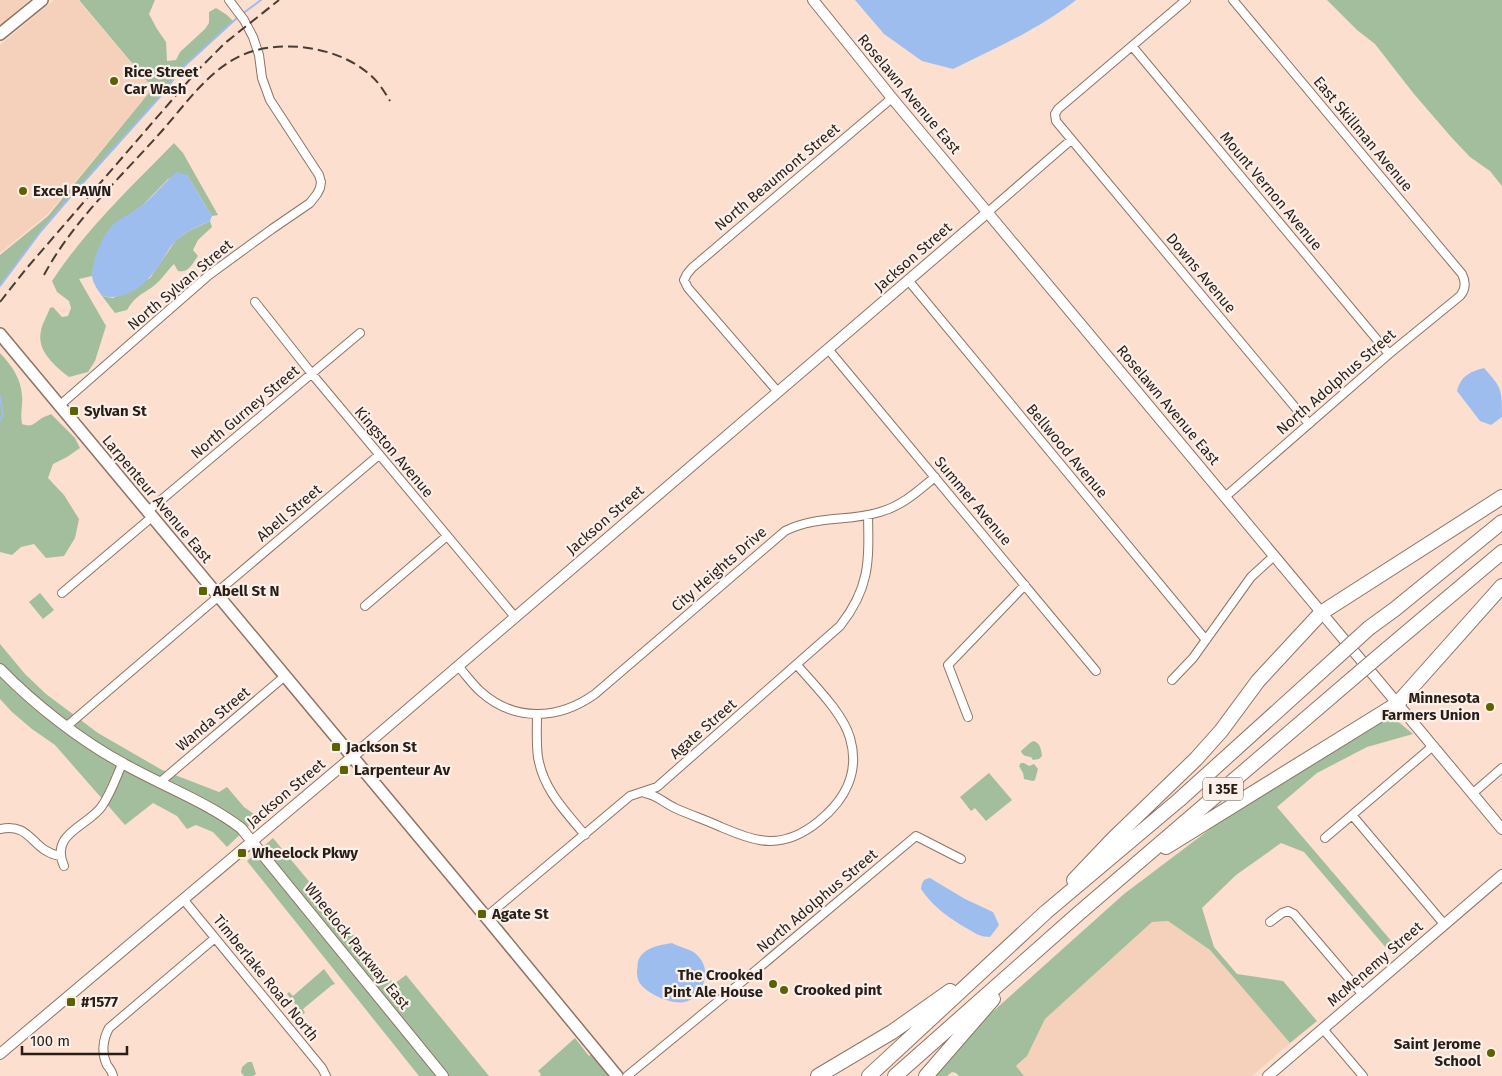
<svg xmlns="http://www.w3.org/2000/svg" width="1502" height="1076" font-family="'Fira Sans',sans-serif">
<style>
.built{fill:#f5d1bc}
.green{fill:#a3be9d}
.water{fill:#9dbdef}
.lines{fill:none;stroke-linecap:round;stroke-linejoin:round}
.stream{stroke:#9dbdef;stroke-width:2}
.minor-casing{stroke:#8e7465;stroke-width:10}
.tertiary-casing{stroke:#8e7465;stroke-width:12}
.secondary-casing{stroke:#8e7465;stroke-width:14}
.motorway-casing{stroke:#8e7465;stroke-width:16}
.minor{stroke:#fff;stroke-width:8}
.tertiary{stroke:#fff;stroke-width:10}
.secondary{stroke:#fff;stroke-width:11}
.motorway{stroke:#fff;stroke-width:14}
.rail{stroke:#493c34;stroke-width:2;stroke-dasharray:10 5;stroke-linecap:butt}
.motorway-bridge-casing{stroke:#8e7465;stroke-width:16;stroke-linecap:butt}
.motorway-bridge{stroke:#fff;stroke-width:14}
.poi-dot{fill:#5c6200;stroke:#fcf0ea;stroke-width:2}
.labels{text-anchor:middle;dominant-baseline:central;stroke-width:4.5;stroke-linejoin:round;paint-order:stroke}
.shield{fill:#fcf0ea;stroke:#685d57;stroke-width:1}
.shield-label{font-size:14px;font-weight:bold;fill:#281e18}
.poi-label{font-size:15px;font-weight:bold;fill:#281e18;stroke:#fcf0ea;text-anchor:start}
.street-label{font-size:15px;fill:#281e18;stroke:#fcf0ea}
</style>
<rect width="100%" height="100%" fill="#fcdfcf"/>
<!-- built -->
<path class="built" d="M0,0H29L0,26Z
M54,0H78L153,88L48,214L0,253V45Z
M1168,921L1210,950L1290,1043L1252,1076H1024L1016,1067L1027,1056L1045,1019L1152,922Z"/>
<!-- green -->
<path class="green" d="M79,0H155L149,14L157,29L166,42L167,61L176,60L180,52L205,29L209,23V12L216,8L227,15L233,21L180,70L166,90L41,231L0,286V255L48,216L153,88Z
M1327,0H1502V186L1490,171L1470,157L1452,138L1414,94L1375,44L1357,30Z
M174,143L183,153L218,215L212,216L187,175L168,179L143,205L112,226L96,256L92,276L79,279L106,326L95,361L88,372L69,377C56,367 36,351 41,331C42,324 47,316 50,308L53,307L62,317L68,316L71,308L69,301L57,292L52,281C86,229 131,187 174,143Z
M210,221L212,227L198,240L193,250L198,256C192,264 189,273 178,271L174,264C166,272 160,282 151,288C140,295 134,298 127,310L115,313L102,296L113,298L150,278L176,240L189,231Z
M0,353C12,366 21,378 22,396C23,405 20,414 22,424C33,428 34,423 42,418C45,416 48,416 51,414L75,438L80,448L67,457L53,464L48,478L64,495L79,519L75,538L64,556L46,558L34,544L21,547L12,555L0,552Z
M40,593L54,610L43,619L29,602Z
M0,644L25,674L46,694L98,733L162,770L219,792L227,787L244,807L258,817L227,847L213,832L196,825L187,829L177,816L153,803L125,825L55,745L32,729L12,712L0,699Z
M1389,714L1413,734L1367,747L1317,773L1277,807L1399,950L1393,956L1304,852L1281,843L1236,875L1202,908L1214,947L1237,974L1283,981L1317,1021L1290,1043L1210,950L1168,921L1152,922L1045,1019L1027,1056L1016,1066L1024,1076H959L956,1073L952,1072L947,1076H931L969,1033L1124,894L1222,820Z
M1034,741C1041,744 1041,750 1042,756L1039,759L1033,760L1031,757C1025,756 1023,756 1021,751L1031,742Z
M1021,763H1024L1029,766L1034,764L1038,769L1035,780L1033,781L1024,779L1023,773L1019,766Z
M989,773L1012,800L986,821L975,808L971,811L960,797Z
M273,838L394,984L406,975L489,1076H419L247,861Z
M324,969L335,984L332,985L303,1009L305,1013L303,1014L287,994L289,992L293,996Z
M575,1038L589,1056L596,1050L617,1076H540L541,1074L538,1071Z
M248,1062H252L256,1074L253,1076H244L241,1072L242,1067Z"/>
<!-- water -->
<path class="water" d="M855,0H1076C1039,29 996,48 953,69L922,61L884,34Z
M177,172L187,175L212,216L210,221C198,226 185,232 176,241C169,247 165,256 160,264C146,284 129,301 102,296C98,290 93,284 92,276C92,261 102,236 112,226C121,217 134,212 144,204C156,194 165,181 177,172Z
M1484,368C1502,388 1502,389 1502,417L1491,425L1480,421L1457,391C1461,376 1469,372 1484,368Z
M930,878L965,899L993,912L999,925L990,937C981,937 976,934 968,929C949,918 934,908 921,889C922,882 923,879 930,878Z
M672,943C679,947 691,949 696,954C711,967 706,987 693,998C680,1010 647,995 639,982C637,978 637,974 637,971C638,967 637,962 639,959C645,947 660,945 672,943Z"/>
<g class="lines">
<!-- stream -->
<path class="stream" d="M242,14L261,0
M0,286L41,231L71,196L166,90L180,70L238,17
M0,397L3,414L0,421"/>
<!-- minor casing -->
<g class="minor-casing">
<path id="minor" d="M1186,0L1058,109L1055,114L1056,121L1309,424
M1132,46L1389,354
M988,212L1071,140
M908,280L1206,640
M255,302L312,374L515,617
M828,349L1096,671
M778,392L688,288L684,280L687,274L692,268L892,98
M59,406L209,275L272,229L310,203L317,194L320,188L321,182L319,175L270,100L262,78L259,55L253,37L244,20L229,0
M1225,497L1389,354L1460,296C1466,289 1466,282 1462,274L1233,0
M148,511L360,333
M62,593L152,517
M216,593L379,455
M365,606L447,536
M458,666C466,675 473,685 481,692C516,723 560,719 595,694L785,531C818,515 847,522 880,512C902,506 918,491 935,477
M1172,680L1193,658L1251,577L1274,556
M537,714C537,728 536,743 538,757C543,789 565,811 585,835
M968,717L948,665L1025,585
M67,726L219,596
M159,783L285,676
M645,793C657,795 664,803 675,808C690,815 706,820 721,827C733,832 746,838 760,840C782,844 802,835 819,821C845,800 860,772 850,738C843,713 814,685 797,665
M1472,794L1502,768
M1352,815L1444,924
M0,829C32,822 31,851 60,856
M1325,838L1433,746
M64,866C49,833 89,826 102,806C111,793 116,778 122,764
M183,899L322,1068L326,1076
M486,917L630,796L657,787L840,626C870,588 869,562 868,515
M1270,922L1282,913L1288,911L1294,914L1363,995
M1323,1029L1363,1076
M113,1076C112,1071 110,1069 107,1065C101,1053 103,1039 109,1028L215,938
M627,1076L755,971L916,836L961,859"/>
</g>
<!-- tertiary casing -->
<g class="tertiary-casing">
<path id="tertiary" d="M813,0L892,98L1502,829
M0,669C34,704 81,741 124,764C163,786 205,801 241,828L443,1076
M0,1054L345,763L988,212
M1268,1076L1502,875"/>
</g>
<!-- secondary casing -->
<g class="secondary-casing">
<path id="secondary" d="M0,34L42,0
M0,334L486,917L617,1076"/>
</g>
<!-- motorway casing -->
<g class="motorway-casing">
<path id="motorway" d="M1369,628L1395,609L1502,522
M1387,649L1502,552
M1166,847L1397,704L1502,586
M1074,880L1113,839L1196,759L1221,731L1258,681L1321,613L1502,497
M818,1076L892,1032L950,991
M869,1076L1046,912L1179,800L1336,658
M895,1076L1078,914L1353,678
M926,1076L993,999"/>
</g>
<!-- minor -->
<use href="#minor" class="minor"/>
<!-- tertiary -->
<use href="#tertiary" class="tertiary"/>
<!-- secondary -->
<use href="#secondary" class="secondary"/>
<!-- motorway -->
<use href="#motorway" class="motorway"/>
<!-- rail -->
<path class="rail" d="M44,275C73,221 120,178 161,132C185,105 207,72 240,56C279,38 337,46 369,74C378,81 384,91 390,101
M0,302L26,269L197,71L225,43L279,0"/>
<!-- motorway-bridge casing -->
<g class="motorway-bridge-casing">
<path id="motorway-bridge" d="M1336,658L1369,628
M1353,678L1387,649"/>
</g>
<!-- motorway-bridge -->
<use href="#motorway-bridge" class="motorway-bridge"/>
</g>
<!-- markers -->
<g class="poi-dot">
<circle cx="114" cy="81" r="5"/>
<circle cx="23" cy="191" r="5"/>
<rect x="69" y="406" width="10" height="10" rx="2.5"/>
<rect x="198" y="586" width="10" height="10" rx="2.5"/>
<circle cx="1490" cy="707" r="5"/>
<rect x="331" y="742" width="10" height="10" rx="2.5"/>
<rect x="339" y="765" width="10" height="10" rx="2.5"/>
<rect x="237" y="848" width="10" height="10" rx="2.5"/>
<rect x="477" y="909" width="10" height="10" rx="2.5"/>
<circle cx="773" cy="984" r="5"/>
<circle cx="784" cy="990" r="5"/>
<rect x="66" y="997" width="10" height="10" rx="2.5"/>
<circle cx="1491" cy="1053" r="5"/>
</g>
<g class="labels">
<!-- shield labels -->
<rect class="shield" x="1203" y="777.5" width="40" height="23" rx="4"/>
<g class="shield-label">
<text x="1223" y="789">I 35E</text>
</g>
<!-- poi labels -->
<g class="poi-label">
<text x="124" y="72">Rice Street<tspan x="124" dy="17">Car Wash</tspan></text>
<text x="33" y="191">Excel PAWN</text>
<text x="84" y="411">Sylvan St</text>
<text x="213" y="591">Abell St N</text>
<text x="1480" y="698" text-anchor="end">Minnesota<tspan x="1480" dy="17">Farmers Union</tspan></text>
<text x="346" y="747">Jackson St</text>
<text x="354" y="770">Larpenteur Av</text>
<text x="252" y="853">Wheelock Pkwy</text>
<text x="492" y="914">Agate St</text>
<text x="763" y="975" text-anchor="end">The Crooked<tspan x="763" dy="17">Pint Ale House</tspan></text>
<text x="794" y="990">Crooked pint</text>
<text x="81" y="1002">#1577</text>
<text x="1481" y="1044" text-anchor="end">Saint Jerome<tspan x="1481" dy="17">School</tspan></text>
</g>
<!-- street labels -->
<g class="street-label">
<text transform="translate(909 94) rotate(50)">Roselawn Avenue East</text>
<text transform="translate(1363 134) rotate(50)">East Skillman Avenue</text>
<text transform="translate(777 177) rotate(-40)">North Beaumont Street</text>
<text transform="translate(1271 191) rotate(50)">Mount Vernon Avenue</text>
<text transform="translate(913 257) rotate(-41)">Jackson Street</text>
<text transform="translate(1201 273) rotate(50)">Downs Avenue</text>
<text transform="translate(180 285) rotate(-40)">North Sylvan Street</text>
<text transform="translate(1336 382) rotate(-41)">North Adolphus Street</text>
<text transform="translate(1168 405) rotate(50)">Roselawn Avenue East</text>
<text transform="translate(245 412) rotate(-40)">North Gurney Street</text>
<text transform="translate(1067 451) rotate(50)">Bellwood Avenue</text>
<text transform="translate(394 452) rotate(50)">Kingston Avenue</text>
<text transform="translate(157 499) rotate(50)">Larpenteur Avenue East</text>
<text transform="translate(973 501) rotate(50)">Summer Avenue</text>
<text transform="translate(289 513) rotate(-40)">Abell Street</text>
<text transform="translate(605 520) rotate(-41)">Jackson Street</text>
<text transform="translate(719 569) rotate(-41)">City Heights Drive</text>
<text transform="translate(213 719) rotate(-40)">Wanda Street</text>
<text transform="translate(703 729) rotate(-41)">Agate Street</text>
<text transform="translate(286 793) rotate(-40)">Jackson Street</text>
<text transform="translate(817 901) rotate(-40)">North Adolphus Street</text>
<text transform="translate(357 946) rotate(51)">Wheelock Parkway East</text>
<text transform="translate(1375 964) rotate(-41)">McMenemy Street</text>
<text transform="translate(266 978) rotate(51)">Timberlake Road North</text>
</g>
</g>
<!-- scale -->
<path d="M22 1046v8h105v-8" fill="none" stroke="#281e18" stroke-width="2.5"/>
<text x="30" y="1046" font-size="15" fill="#281e18" stroke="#fcf0ea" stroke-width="4" paint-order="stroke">100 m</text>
</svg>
